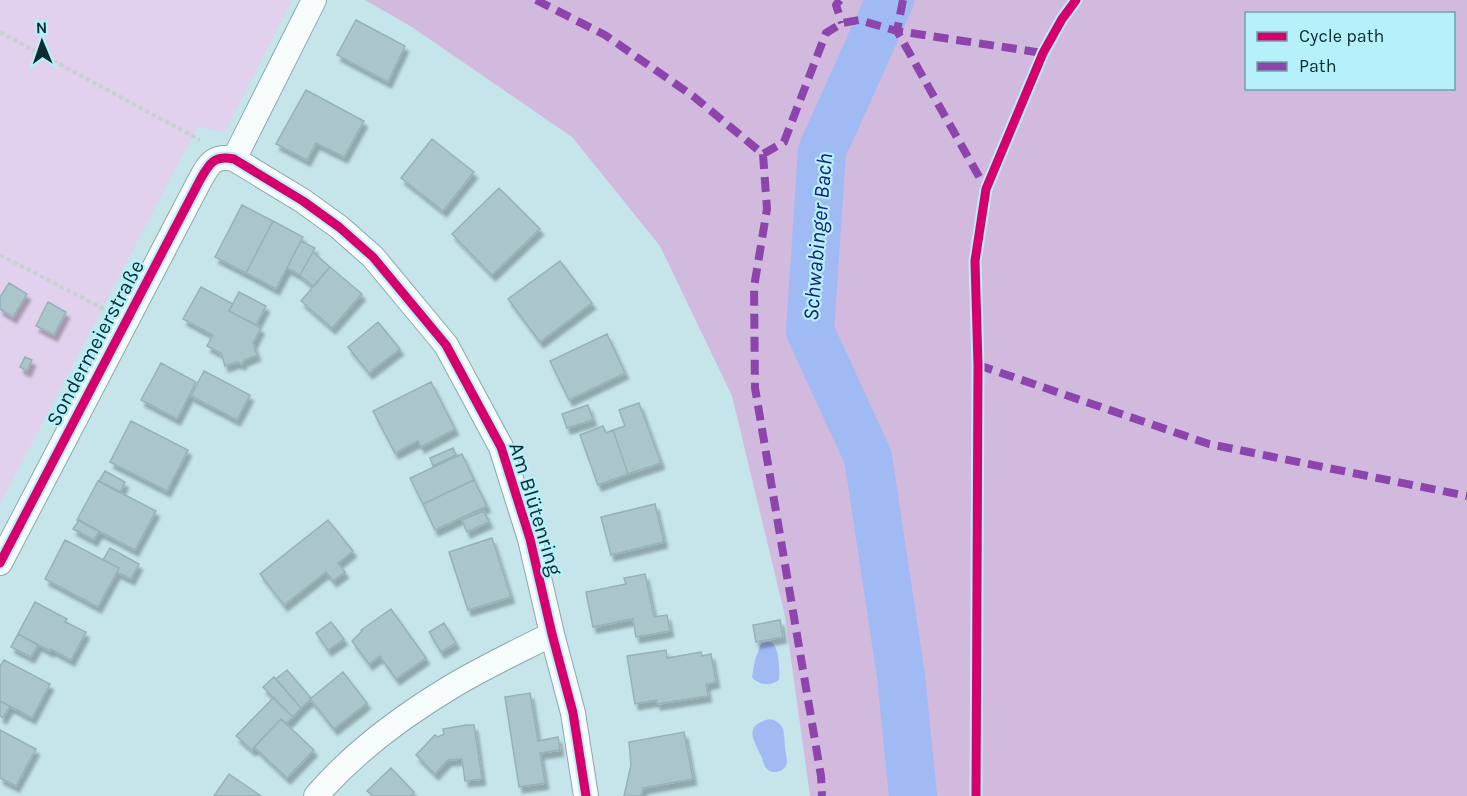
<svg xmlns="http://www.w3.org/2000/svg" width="1467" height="796" font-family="Karla,sans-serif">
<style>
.green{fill:#e1d0ee}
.forest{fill:#d1bade;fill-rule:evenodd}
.water{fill:#a0baf3}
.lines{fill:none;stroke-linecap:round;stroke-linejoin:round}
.river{stroke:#a0baf3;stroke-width:48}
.building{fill:#aac6cb;stroke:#96b2b7;stroke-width:1.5;filter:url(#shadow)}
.street-casing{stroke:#8ba8ad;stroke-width:26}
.path{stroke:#c7d1d3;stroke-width:4;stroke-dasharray:4.5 3;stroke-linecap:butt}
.street{stroke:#f6fbfc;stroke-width:24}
.quiet{stroke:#8e44ad;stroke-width:8;stroke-dasharray:15 8;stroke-linecap:butt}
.cycleway-casing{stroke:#b5f0fb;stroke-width:13}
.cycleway{stroke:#d6006c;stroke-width:9}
.labels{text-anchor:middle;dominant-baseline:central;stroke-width:4.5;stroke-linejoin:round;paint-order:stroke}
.street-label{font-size:21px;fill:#0b2c31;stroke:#b5f0fb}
.water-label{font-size:22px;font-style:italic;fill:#182078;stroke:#b5f0fb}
</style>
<defs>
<filter id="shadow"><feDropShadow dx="3.5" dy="6" stdDeviation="1.5" flood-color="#0004"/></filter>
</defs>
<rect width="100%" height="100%" fill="#c5e5eb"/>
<!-- green -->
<path class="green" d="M0,0H292L225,132L198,126L0,504Z"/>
<!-- forest -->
<path class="forest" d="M365,0H1467V796H810L785,616L732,396L660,246L572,137L412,27ZM1246,14H1454V88H1246Z"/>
<!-- water -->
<path class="water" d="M765,642C770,642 772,641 774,645C779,651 780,672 779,680C771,686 759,686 752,677L755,660L761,644Z
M770,719C786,723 784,734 785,748C786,753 787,759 787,763C785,771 775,775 768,770C764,767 764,763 762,758C754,741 742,725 770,719Z"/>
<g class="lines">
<!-- river -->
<path class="river" d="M890,0L822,151L810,331L868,457L901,676L913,796"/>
</g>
<!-- building -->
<path class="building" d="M356,20L405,46L388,82L337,55Z
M306,90L364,121L344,157L316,143L307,160L276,144Z
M432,139L474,172L443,211L401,178Z
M499,188L540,229L492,275L452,234Z
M242,205L273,221L246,273L215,257Z
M273,221L303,237L276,289L246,273Z
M301,241L315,248L300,275L287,268Z
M313,252L330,267L313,286L300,275Z
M560,261L592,303L540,342L508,299Z
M330,267L362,294L332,328L301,301Z
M9,283L27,294L13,317L0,309V297Z
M201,287L233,304L229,311L261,328L253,343L257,355L244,360L242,364L237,362L225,366L221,353L207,346L213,335L183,319Z
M239,292L266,306L256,325L229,311Z
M48,302L66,312L54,335L36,326Z
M378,322L400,349L369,373L348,347Z
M607,334L625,373L569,400L550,361Z
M25,357L32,360L27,371L20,367Z
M161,363L196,382L177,419L141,400Z
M204,371L250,395L237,420L191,396Z
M431,382L455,429L421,447L418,441L395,453L373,411Z
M639,403L661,463L628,474L613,430L625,426L619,410Z
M588,405L593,420L567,428L562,414Z
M131,421L188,450L167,491L110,462Z
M603,426L606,433L613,430L628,474L598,485L580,435Z
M453,448L456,455L433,466L430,458Z
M462,454L474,480L423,504L410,478Z
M105,471L125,482L120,492L99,481Z
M474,480L487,506L435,530L423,504Z
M98,481L156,511L135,550L77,520Z
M655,504L664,542L611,555L601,517Z
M484,511L489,522L467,532L462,520Z
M79,520L99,531L94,540L73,529Z
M328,520L353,551L338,563L345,572L333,581L326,572L284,605L260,574Z
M492,538L511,597L468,610L449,552Z
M65,540L119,568L98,607L45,579Z
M110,548L139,564L131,579L117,572L119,568L103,560Z
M645,574L654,617L667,615L670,631L636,637L633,619L593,627L586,592L626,584L624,578Z
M35,602L67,619L65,622L86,632L71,660L51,649L50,651L18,634Z
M391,609L426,658L396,679L380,656L369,664L352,641L362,631L361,630Z
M780,620L783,637L756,642L753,625Z
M331,622L344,639L328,650L316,633Z
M444,623L456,643L441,652L429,632Z
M18,634L38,645L31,657L11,647Z
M666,650L667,658L701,652L702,656L711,654L716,682L706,684L708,696L657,704V700L635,704L627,656Z
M4,660L50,684L32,718L0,701V666Z
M287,670L311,698V699L301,708L276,679Z
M343,672L367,703L334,729L310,699Z
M274,677L301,708L293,717L263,687Z
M530,693L538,741L558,737L560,750L540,753L545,783L519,787L505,697Z
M273,698L293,717L286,724L281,719L252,750L236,736Z
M0,701L10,706L3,718L0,716Z
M281,719L314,750L287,778L254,747Z
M466,725H474L482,779L465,781L462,759L448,760L435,774L416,755L435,735L438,737L444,734L443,729Z
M0,730L36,749L16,786L0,778Z
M684,732L693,779L643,788L641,796H624L631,765L629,742Z
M391,768L414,792L410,796H373L367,791Z
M229,774L261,796H214Z"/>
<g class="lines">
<!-- street casing -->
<g class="street-casing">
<path id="street" d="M234,159L314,0
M0,563L200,180C209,164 213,155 234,159L303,201L339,227L373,257L446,345L501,447L530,539L552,634L573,713L586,796
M316,796C354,752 401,717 451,687C482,668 519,651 552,634"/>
</g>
<!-- path -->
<path class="path" d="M0,32L200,140
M0,255L106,310"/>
<!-- street -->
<use href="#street" class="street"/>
<!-- quiet -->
<path class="quiet" d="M536,0L605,35L693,96L763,154L784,142L826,33L842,23L859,20L897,31L1043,53
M840,0L836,5L842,23
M903,0L897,31L986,189
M763,154L767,209L754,287L755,388L821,776L822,796
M978,365L1209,444L1467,496"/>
<!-- cycleway casing -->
<g class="cycleway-casing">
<path id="cycleway" d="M0,563L200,180C209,164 213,155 234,159L303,201L339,227L373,257L446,345L501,447L530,539L552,634L573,713L586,796
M976,796L978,365L975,261L986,189L1043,53L1062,19L1076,0"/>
</g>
<!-- cycleway -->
<use href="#cycleway" class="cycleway"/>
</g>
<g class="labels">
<!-- street labels -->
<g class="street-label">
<text transform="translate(95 343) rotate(-62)">Sondermeierstraße</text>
<text transform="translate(536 509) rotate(73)">Am Blütenring</text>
</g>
<!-- water labels -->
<g class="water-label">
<text transform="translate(818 237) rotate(-85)">Schwabinger Bach</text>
</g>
</g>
<!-- legend -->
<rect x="1245" y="12" width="210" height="78" fill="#b5f0fb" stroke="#71a2aa" stroke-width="1.5"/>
<rect x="1257" y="32" width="30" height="9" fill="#d6006c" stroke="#71a2aa" stroke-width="1.5"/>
<text x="1299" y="42" font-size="18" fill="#0b2c31">Cycle path</text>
<rect x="1257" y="62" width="30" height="9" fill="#8e44ad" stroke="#71a2aa" stroke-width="1.5"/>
<text x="1299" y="72" font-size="18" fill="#0b2c31">Path</text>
<!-- north arrow -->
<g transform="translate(42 42) rotate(358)" stroke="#b5f0fb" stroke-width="4.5" paint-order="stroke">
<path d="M0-4.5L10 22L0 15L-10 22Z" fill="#0b2c31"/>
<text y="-9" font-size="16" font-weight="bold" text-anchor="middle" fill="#0b2c31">N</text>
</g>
</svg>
